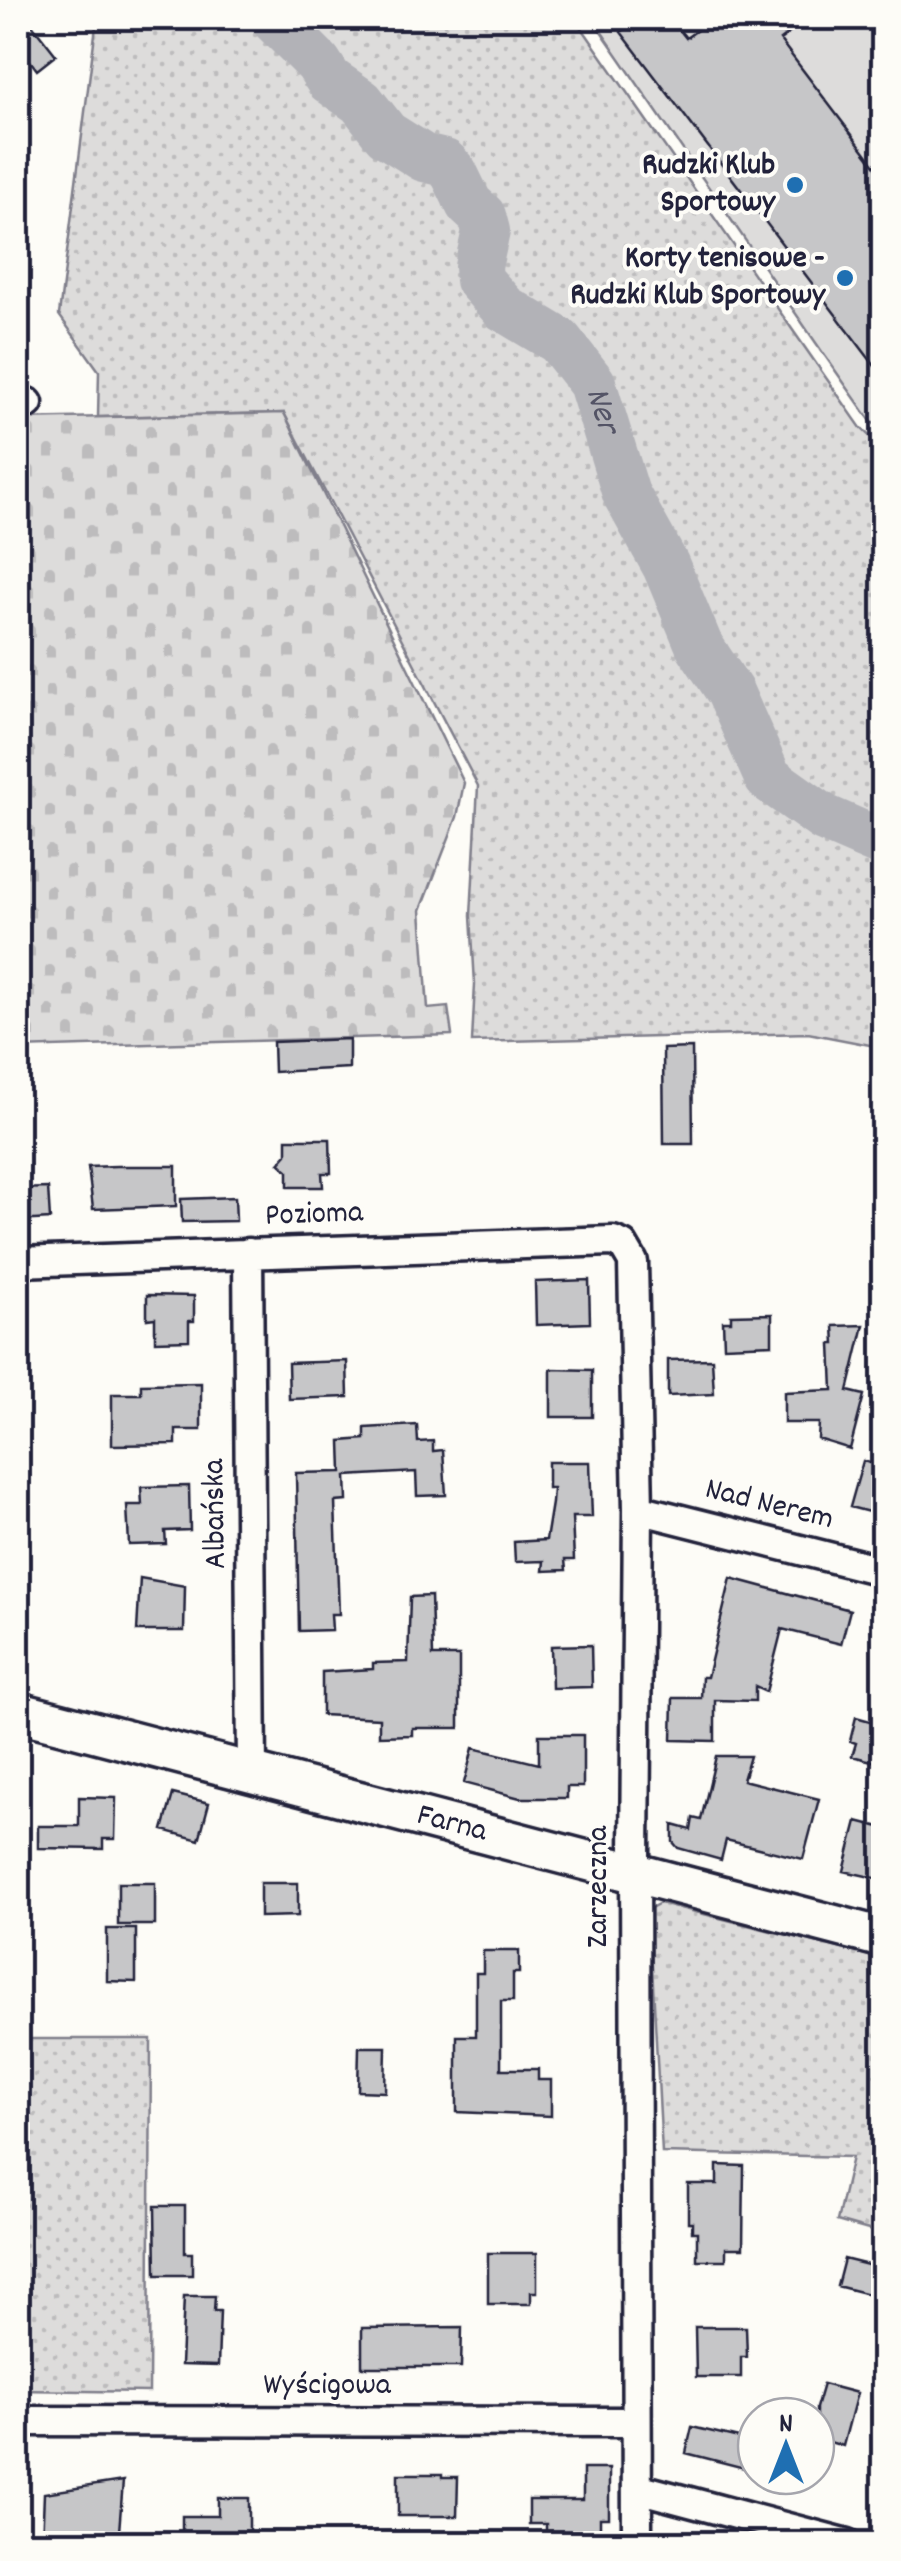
<svg xmlns="http://www.w3.org/2000/svg" width="901" height="2561" font-family="Dekko,sans-serif">
<style>
.grass{fill:url(#grass-dots);stroke:#807f8b;stroke-width:2.5}
.cemetery{fill:url(#cemetery-stones);stroke:#807f8b;stroke-width:2.5}
.pitch{fill:#dddcdb;stroke:#807f8b;stroke-width:2.5}
.lines{fill:none;stroke-linecap:round;stroke-linejoin:round}
.river{stroke:#b2b2b7;stroke-width:48}
.building{fill:#c6c6c8;stroke:#22223b;stroke-width:2.5}
.street-casing{stroke:#22223b;stroke-width:35}
.secondary-casing{stroke:#22223b;stroke-width:45}
.street{stroke:#fdfcf7;stroke-width:28}
.secondary{stroke:#fdfcf7;stroke-width:38}
.poi-dot{fill:#1f6fb2;stroke:#fdfcf7;stroke-width:4}
.labels{text-anchor:middle;dominant-baseline:central;stroke-width:8;stroke-linejoin:round;paint-order:stroke}
.poi-label{font-size:32px;font-weight:bold;fill:#22223b;stroke:#fdfcf7;text-anchor:end}
.street-label{font-size:32px;fill:#22223b;stroke:#fdfcf7}
.water-label{font-size:35px;font-style:italic;fill:#545466;stroke:#fdfcf7}
</style>
<defs>
<pattern id="grass-dots" width="8" height="8" patternUnits="userSpaceOnUse" patternTransform="scale(2.5)"><rect width="8" height="8" fill="#dddcdb"/><path d="M2 2h.1M6 6h.1" fill="none" stroke="#bdbcbd" stroke-width="1.8" stroke-linecap="round"/></pattern>
<pattern id="cemetery-stones" width="16" height="16" patternUnits="userSpaceOnUse" patternTransform="scale(2.5)"><rect width="16" height="16" fill="#dddcdb"/><path d="M2 7V4a2 2 0 0 1 4 0v3zM10 15v-3a2 2 0 0 1 4 0v3z" fill="#bdbcbd"/></pattern>
</defs>
<rect width="100%" height="100%" fill="#fdfcf7"/>
<filter id="ink" filterUnits="userSpaceOnUse"><feTurbulence type="fractalNoise" baseFrequency=".01" numOctaves="2"/><feDisplacementMap in="SourceGraphic" scale="20" xChannelSelector="R" yChannelSelector="G"/><feConvolveMatrix kernelMatrix="1 2 1 2 8 2 1 2 1" color-interpolation-filters="sRGB"/></filter>
<g filter="url(#ink)">
<!-- grass -->
<path class="grass" d="M97,18H575L861,428L883,449V1364L880,1363L872,1057L875,1046L808,1033L472,1042L475,984L471,916L478,786L284,413L98,417L99,371L59,315Z
M660,1903L883,1959V2234L837,2221L852,2157L662,2153L649,1909Z
M18,2039H151L149,2392L18,2390Z"/>
<!-- cemetery -->
<path class="cemetery" d="M284,413L464,783L457,817L421,910L428,1009L448,1007L452,1035L18,1048V419Z"/>
<!-- pitch -->
<path class="pitch" d="M592,18H883V432L870,420L823,353Z"/>
<g class="lines">
<!-- river -->
<path class="river" id="s1" d="M273,18L318,63L329,80L361,102L386,134L424,158L445,163L454,173L469,204L482,216L486,231L478,267L479,280L504,308L559,341L592,383L626,494L666,566L699,645L730,692L768,778L824,818L884,844"/>
</g>
<!-- building -->
<path class="building" d="M18,18H27L56,55L37,70L31,62L18,73Z
M640,18H670L686,38L714,18H809L780,40L884,177V378L621,32Z
M349,1039V1068L274,1072L273,1042Z
M692,1048L693,1144H664L663,1049Z
M287,1139H330L331,1173H322L323,1187H288V1171L279,1163L287,1154Z
M117,1166H176V1206L93,1209L88,1167Z
M48,1188L50,1219L18,1221V1189Z
M235,1197L236,1221L182,1222L181,1199Z
M589,1280L590,1323L536,1325L535,1282Z
M147,1295L194,1296V1321H189V1340L155,1341V1318L147,1319Z
M772,1314V1344L724,1346L723,1321H731V1315Z
M864,1325L848,1391L864,1395L850,1449L818,1439L819,1423H784V1392L833,1390L831,1344H835L834,1326Z
M712,1359L714,1394L668,1396V1360Z
M347,1361L348,1397L289,1399L288,1363Z
M551,1369L592,1370V1417H551Z
M201,1383V1430H176V1444L112,1445V1394H141V1384Z
M417,1425L418,1442L433,1441V1451L443,1450L446,1495L417,1496L416,1472L346,1476L347,1501L335,1502L339,1614H331L332,1630L299,1631L296,1473L342,1472L341,1441L365,1439V1428Z
M863,1461L884,1467V1516L850,1507Z
M548,1462H590L592,1517H572L574,1560H565L566,1570L543,1571L544,1561L515,1562L514,1542L546,1540L552,1503L553,1488H548Z
M189,1486L190,1530L165,1531L166,1544L129,1545L127,1505H142L141,1487Z
M140,1578L185,1586L184,1631H137Z
M731,1578L850,1610L841,1644L782,1629L766,1692L755,1687V1701L715,1700V1741L672,1740L673,1698H701L702,1677H707Z
M431,1596L433,1656H459V1728H412V1735L379,1736V1718L322,1715V1672L373,1669V1663L408,1662L410,1597Z
M591,1645L592,1687L552,1688L551,1646Z
M856,1717L884,1725V1751L880,1750L876,1762L852,1756L856,1743L850,1741Z
M539,1735H583V1787H567V1798H520L464,1783L473,1748L539,1764Z
M716,1756H750L743,1780L819,1799L803,1859L726,1840L721,1860L678,1848L673,1842V1825L691,1830L693,1818L701,1820Z
M173,1794L209,1803L199,1840L163,1830Z
M79,1797L116,1798L115,1839H103V1849L38,1848V1826H79Z
M857,1821L884,1828V1880L844,1871Z
M118,1883H155V1925H118Z
M260,1883H298V1916L260,1917Z
M107,1929H136V1982L107,1981Z
M483,1951H519V1973H513V2001H501V2069H538V2080H551V2116L457,2112V2036H476V1973H483Z
M359,2047H386L385,2092L358,2091Z
M717,2165L744,2166L743,2248H726V2260H697V2232H692V2222H688V2184H717Z
M155,2206H185V2253H192V2275H156Z
M488,2253H537V2292H531V2304H488Z
M844,2259L884,2269V2298L837,2286Z
M184,2296H215L214,2311H220L218,2366L181,2365Z
M462,2327L461,2367H362V2328Z
M695,2327H746L747,2357H741V2377H696Z
M823,2384L857,2393L843,2446L816,2438V2408Z
M692,2427L756,2442V2471L686,2453Z
M583,2469H609V2518H600V2544H546V2524H529V2500H583Z
M398,2474H442V2477H458L457,2516H398Z
M123,2481L118,2544H42L44,2493Z
M218,2498H249V2534H245V2544H182V2516H218Z"/>
<g class="lines">
<!-- street casing -->
<g class="street-casing">
<path id="street" d="M18,403H28
M248,1253L252,1773
M18,1262L613,1241L623,1245L633,1262L638,1509L635,1857L637,2544
M638,1509L884,1571
M18,2421L636,2422
M637,2488L848,2544"/>
</g>
<!-- secondary casing -->
<g class="secondary-casing">
<g id="secondary">
<path id="s2" d="M18,1712L884,1938"/>
</g>
</g>
<!-- street -->
<use href="#street" class="street"/>
<!-- secondary -->
<use href="#secondary" class="secondary"/>
</g>
</g>
<!-- markers -->
<g class="poi-dot">
<circle cx="795" cy="185" r="10"/>
<circle cx="845" cy="278" r="10"/>
</g>
<g class="labels">
<!-- poi labels -->
<g class="poi-label">
<text x="775" y="167">Rudzki Klub<tspan x="775" dy="37">Sportowy</tspan></text>
<text x="825" y="260">Korty tenisowe -<tspan x="825" dy="37">Rudzki Klub Sportowy</tspan></text>
</g>
<!-- street labels -->
<g class="street-label">
<text transform="translate(314 1216) rotate(-2)">Pozioma</text>
<text transform="translate(769 1506) rotate(14)">Nad Nerem</text>
<text transform="translate(217 1514) rotate(-91)">Albańska</text>
<text stroke="none"><textPath href="#s2" startOffset="448">Farna</textPath></text>
<text transform="translate(600 1887) rotate(-90)">Zarzeczna</text>
<text x="327" y="2387">Wyścigowa</text>
</g>
<!-- water labels -->
<g class="water-label">
<text stroke="none"><textPath href="#s1" startOffset="545">Ner</textPath></text>
</g>
</g>
<!-- margin -->
<rect width="901" height="2561" fill="none" stroke="#fdfcf7" stroke-width="60"/>
<rect x="30" y="30" width="841" height="2501" fill="none" stroke="#22223b" stroke-width="4" filter="url(#ink)"/>
<!-- north arrow -->
<g transform="translate(786 2446)"><circle r="48" fill="#fdfcf7" stroke="#a5a5ac" stroke-width="2.5"/>
<path d="M0-8L18 38L0 25L-18 38Z" fill="#1f6fb2"/>
<text y="-15" font-size="28" font-weight="bold" text-anchor="middle" fill="#22223b">N</text>
</g>
</svg>
